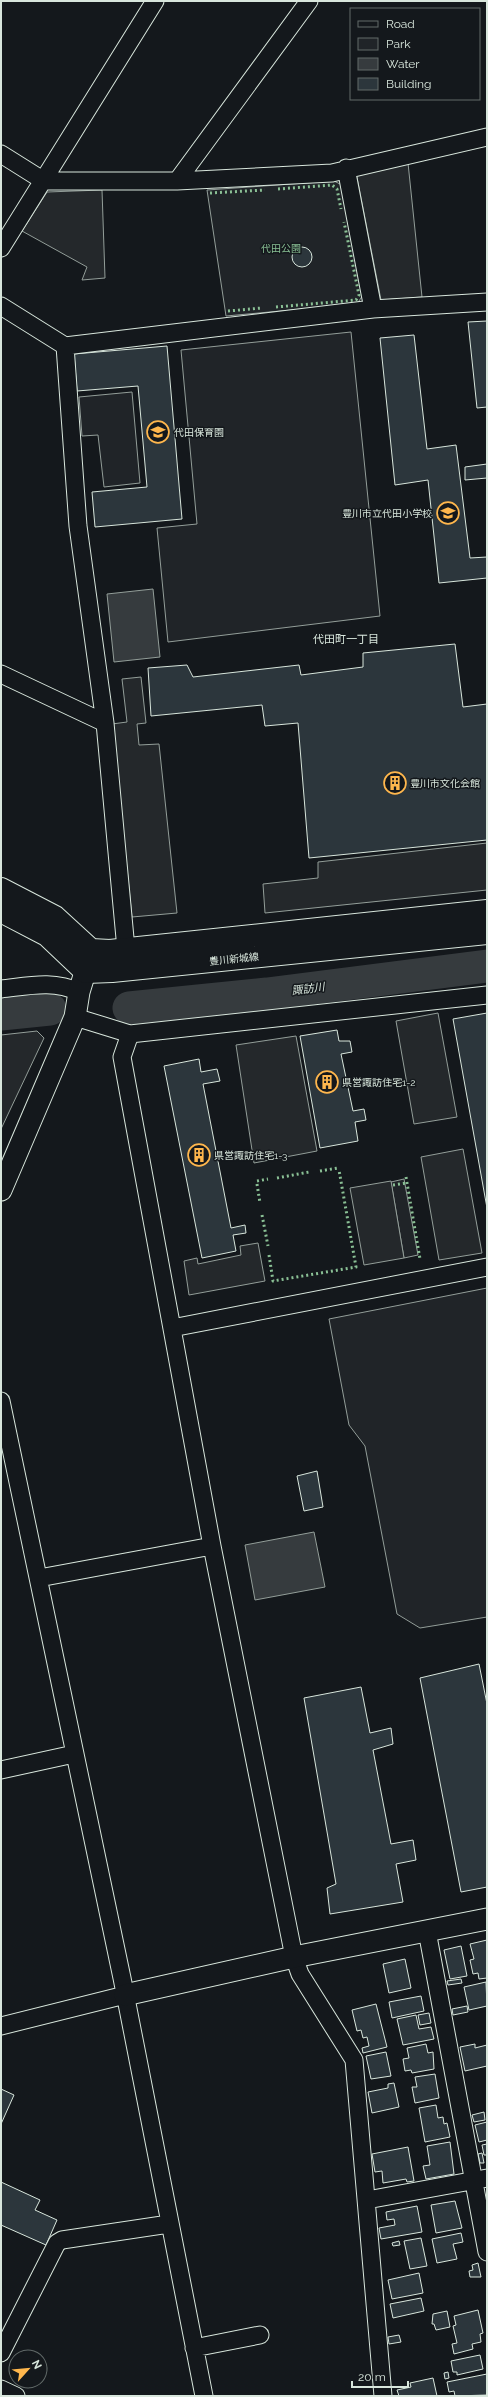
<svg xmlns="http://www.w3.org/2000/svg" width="488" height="2397" font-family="Raleway,'Noto Sans JP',sans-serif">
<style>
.green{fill:#202428;stroke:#939e99}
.parking{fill:#24282b;stroke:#939e99}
.water{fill:#363b3e;stroke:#939e99}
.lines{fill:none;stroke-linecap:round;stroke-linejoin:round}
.river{stroke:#363b3e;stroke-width:33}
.building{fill:#2c363c;stroke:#d8e6dc}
.minor-casing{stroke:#d8e6dc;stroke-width:19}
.tertiary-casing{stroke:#d8e6dc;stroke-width:23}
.primary-casing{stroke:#d8e6dc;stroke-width:24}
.minor{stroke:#14181c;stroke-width:17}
.tertiary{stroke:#14181c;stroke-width:21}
.primary{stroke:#14181c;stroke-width:22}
.hedge{stroke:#8ac095;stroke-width:3;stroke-dasharray:2 3;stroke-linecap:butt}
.labels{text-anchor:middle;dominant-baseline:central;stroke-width:3;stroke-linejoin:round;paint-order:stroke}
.park-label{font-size:10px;fill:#8ac095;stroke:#14181c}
.poi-label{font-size:10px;fill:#d8e6dc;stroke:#14181c;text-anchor:start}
.street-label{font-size:10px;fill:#d8e6dc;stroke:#14181c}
.neighbourhood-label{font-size:11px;fill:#d8e6dc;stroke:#14181c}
.water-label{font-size:11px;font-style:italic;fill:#d8e6dc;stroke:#14181c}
</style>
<rect width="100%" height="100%" fill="#14181c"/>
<!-- green -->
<path class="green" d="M334,181L342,185L363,295L357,304L226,316L207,190Z
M351,332L380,616L168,642L157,528L197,524L181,350Z
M132,392L140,483L104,487L98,435L82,436L79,397Z
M404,1179L418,1255L404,1258L391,1182Z
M487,1288V1617L420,1628L397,1614L365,1446L349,1425L329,1319Z"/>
<!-- parking -->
<path class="parking" d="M408,163L422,297L381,300L356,172Z
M102,190L105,278L82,280L87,267L22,231L47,192Z
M141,677L146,723L137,724L139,745L159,744L177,913L132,917L112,724L127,722L122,679Z
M487,843V890L265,913L263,884L318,878V862Z
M438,1013L457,1117L414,1124L396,1021Z
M37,1031L44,1038L1,1129V1035Z
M296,1036L317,1151L254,1163L236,1045Z
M463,1149L482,1253L439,1260L421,1157Z
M391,1181L404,1258L364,1265L350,1188Z
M258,1243L265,1281L189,1295L184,1261L197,1258L198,1264L241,1255L240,1246Z"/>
<!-- water -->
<path class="water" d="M153,589L160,657L114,662L107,594Z
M314,1532L325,1587L255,1600L245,1545Z"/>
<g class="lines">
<!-- river -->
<path class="river" d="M129,1008L267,994L487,966
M1,1014L50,1009"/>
</g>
<!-- building -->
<path class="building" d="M292 257a10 10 0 1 1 20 0a10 10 0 1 1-20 0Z
M487,321V407L477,408L468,322Z
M414,335L427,449L456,445L470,558L487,557V578L439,583L428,480L395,485L380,338Z
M167,346L182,519L95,527L92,492L147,487L138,386L77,391L74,354Z
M487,464V478L465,480V467Z
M455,644L463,707L487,704V840L309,858L298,723L265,726L262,705L151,716L148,668L187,665L193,677L299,665L301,675L363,667V653Z
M487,1013V1208L453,1019Z
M337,1030L339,1041H350L352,1052L341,1054L353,1111L364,1109L366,1120L355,1122L358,1141L320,1148L300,1036Z
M199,1059L201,1072L217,1069L220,1081L203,1084L231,1228L245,1225L246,1233L233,1235L236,1251L202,1258L164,1066Z
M317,1471L323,1507L304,1511L297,1476Z
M479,1664L487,1704V1887L461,1892L420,1678Z
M361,1687L370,1733L391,1728L393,1744L373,1750L391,1844L413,1840L416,1860L396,1864L403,1902L330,1914L327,1888L336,1884L304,1698Z
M487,1940V1978L479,1979L478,1973L473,1974L470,1960L474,1959L470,1944Z
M461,1946L467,1976L450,1979L444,1950Z
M405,1959L411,1988L389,1993L383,1964Z
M461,1979L462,1983L448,1985L447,1981Z
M486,1982L487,2006L469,2010L464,1987Z
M421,1996L424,2011L392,2018L389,2002Z
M376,2004L387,2047L363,2053L362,2048L369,2046L367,2037L363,2038L361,2030L357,2031L352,2010Z
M467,2006L468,2012L453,2015L452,2009Z
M429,2013L431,2023L420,2025L418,2015Z
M416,2015L419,2029L431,2027L434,2039L403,2045L397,2019Z
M426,2044L428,2053L433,2052L434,2069L412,2073L411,2070L405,2071L403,2059L409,2058L407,2048Z
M475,2044V2048L487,2045V2066L465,2071L460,2047Z
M386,2052L391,2076L371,2079L366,2056Z
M435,2074L439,2098L415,2103L412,2087H417L415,2077Z
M394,2083L399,2107L372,2113L368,2092L388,2088V2084Z
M1,2089L14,2095L1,2124Z
M436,2105L438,2118L443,2117L444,2124L447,2123L450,2137L425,2142L419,2108Z
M484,2112L485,2120L474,2122L472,2115Z
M487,2122V2140L479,2142L475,2125Z
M450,2142L454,2174L426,2179L423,2166L430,2165L427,2146Z
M487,2144V2155H484L482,2145Z
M408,2147L414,2181L407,2182L406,2179L383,2183L382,2171L375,2172L372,2154Z
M482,2153L484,2163H480L478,2154Z
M1,2182L40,2200L35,2210L57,2220L46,2245L1,2225Z
M455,2201L462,2228L436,2233L431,2205Z
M417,2206L422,2232L381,2239L379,2228L395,2225L394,2219L387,2220L386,2212Z
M461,2233L463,2242L453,2244L457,2259L437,2263L432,2239Z
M421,2238L427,2266L410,2269L404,2241Z
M399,2241L400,2245L393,2246L392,2243Z
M478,2263L481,2277H470L469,2271L473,2270L472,2265Z
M419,2273L423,2293L392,2299L388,2280Z
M421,2298L424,2311L393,2318L390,2304Z
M478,2310L483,2333L480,2334L481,2342L472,2344L473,2349L454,2354L452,2344L457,2343L453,2326L456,2325L454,2316Z
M447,2311L450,2327L436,2330L434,2324H432L433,2314Z
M399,2335L401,2342L389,2344L388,2337Z
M480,2355L483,2369L457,2375V2372H453L451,2361Z
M448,2372L449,2378L445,2379L444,2373Z
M487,2374V2395L455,2396L454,2391L449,2392L447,2382Z
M433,2378L437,2396H399L397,2390L411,2387L410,2383Z"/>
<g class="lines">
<!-- minor casing -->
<g class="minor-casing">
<path id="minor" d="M1,154L44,181H177L332,173L487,137
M346,168L373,309
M177,181L309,1
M1,248L155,1
M1,306L65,346L373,309L487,302
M65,346L78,526L105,723L126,949
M1,674L105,723
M1,989C29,986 53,980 79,992
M75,1017L130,1034L487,995
M130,1034L122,1057L212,1546L294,1957L300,1974L354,2060L383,2396
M172,1328L487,1267
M1,1401L122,1978L204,2396
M39,1578L212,1546
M1,1770L74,1754
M427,1931L487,2252
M1,2026L125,1995
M367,2200L487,2178
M194,2348L260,2335
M1,2353L57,2243L62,2240L169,2224
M1,2389L16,2396"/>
</g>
<!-- tertiary casing -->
<g class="tertiary-casing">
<path id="tertiary" d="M1,1190L75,1017L79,992L90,956
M125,1995L294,1957L487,1919"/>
</g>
<!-- primary casing -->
<g class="primary-casing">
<path id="primary" d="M1,889L55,917L91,950L110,951L487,911
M1,911L47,935L86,972L112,971L487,933"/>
</g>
<!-- minor -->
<use href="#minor" class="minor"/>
<!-- tertiary -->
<use href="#tertiary" class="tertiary"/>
<!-- primary -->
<use href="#primary" class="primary"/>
<!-- hedge -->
<path class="hedge" d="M278,189L332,185L337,189L341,209
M210,193L265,190
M276,307L356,300L359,295L344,222
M228,311L262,308
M320,1171L338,1168
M406,1177L420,1259
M277,1178L309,1172
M257,1181L268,1179
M257,1184L260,1203
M393,1185L407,1183
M262,1215L268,1246
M269,1255L273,1281L356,1267L339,1170"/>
</g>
<!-- icons -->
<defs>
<g id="school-ring" transform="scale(1.15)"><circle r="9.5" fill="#14181c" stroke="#ffb74d" stroke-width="1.5"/><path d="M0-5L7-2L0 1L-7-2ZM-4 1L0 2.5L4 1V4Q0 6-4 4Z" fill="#ffb74d"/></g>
<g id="building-ring" transform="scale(1.15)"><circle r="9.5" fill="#14181c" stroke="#ffb74d" stroke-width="1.5"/><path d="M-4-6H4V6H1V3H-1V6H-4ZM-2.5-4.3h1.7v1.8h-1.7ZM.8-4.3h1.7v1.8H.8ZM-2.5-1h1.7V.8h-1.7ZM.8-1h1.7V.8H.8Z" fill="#ffb74d"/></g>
</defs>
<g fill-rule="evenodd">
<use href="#school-ring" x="158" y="432"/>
<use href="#school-ring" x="448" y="513"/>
<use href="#building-ring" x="395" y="783"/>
<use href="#building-ring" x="327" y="1082"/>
<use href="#building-ring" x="199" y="1155"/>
</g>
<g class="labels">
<!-- park labels -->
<g class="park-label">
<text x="281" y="248">代田公園</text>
</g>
<!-- poi labels -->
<g class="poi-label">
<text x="174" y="432">代田保育園</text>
<text x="432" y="513" text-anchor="end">豊川市立代田小学校</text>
<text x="410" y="783">豊川市文化会館</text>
<text x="342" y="1082">県営諏訪住宅1-2</text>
<text x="214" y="1155">県営諏訪住宅1-3</text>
</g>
<!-- street labels -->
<g class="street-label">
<text transform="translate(234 959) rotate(-6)">豊川新城線</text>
</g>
<!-- neighbourhood labels -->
<g class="neighbourhood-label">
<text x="346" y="639">代田町一丁目</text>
</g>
<!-- water labels -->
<g class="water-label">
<text transform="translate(308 989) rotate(-7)">諏訪川</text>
</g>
</g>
<!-- border -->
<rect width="488" height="2397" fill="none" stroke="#d8e6dc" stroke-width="4"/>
<!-- legend -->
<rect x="350" y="8" width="130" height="92" fill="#14181c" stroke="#626a69"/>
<rect x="358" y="21" width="20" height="6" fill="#14181c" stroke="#626a69"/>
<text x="386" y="28" font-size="12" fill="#d8e6dc">Road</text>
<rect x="358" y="38" width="20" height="12" fill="#202428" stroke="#626a69"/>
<text x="386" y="48" font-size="12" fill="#d8e6dc">Park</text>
<rect x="358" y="58" width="20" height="12" fill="#363b3e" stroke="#626a69"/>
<text x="386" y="68" font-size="12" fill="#d8e6dc">Water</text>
<rect x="358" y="78" width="20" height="12" fill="#2c363c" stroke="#626a69"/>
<text x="386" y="88" font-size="12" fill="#d8e6dc">Building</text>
<!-- north arrow -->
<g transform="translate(28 2369) rotate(63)"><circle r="19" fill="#14181c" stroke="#626a69"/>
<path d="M0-3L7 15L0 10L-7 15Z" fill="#ffb74d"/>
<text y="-6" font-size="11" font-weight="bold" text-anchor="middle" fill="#d8e6dc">N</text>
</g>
<!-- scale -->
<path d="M352 2381v6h56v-6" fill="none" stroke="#d8e6dc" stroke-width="2"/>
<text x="358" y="2381" font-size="12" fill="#d8e6dc" stroke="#14181c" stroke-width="3" paint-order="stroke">20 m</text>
</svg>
